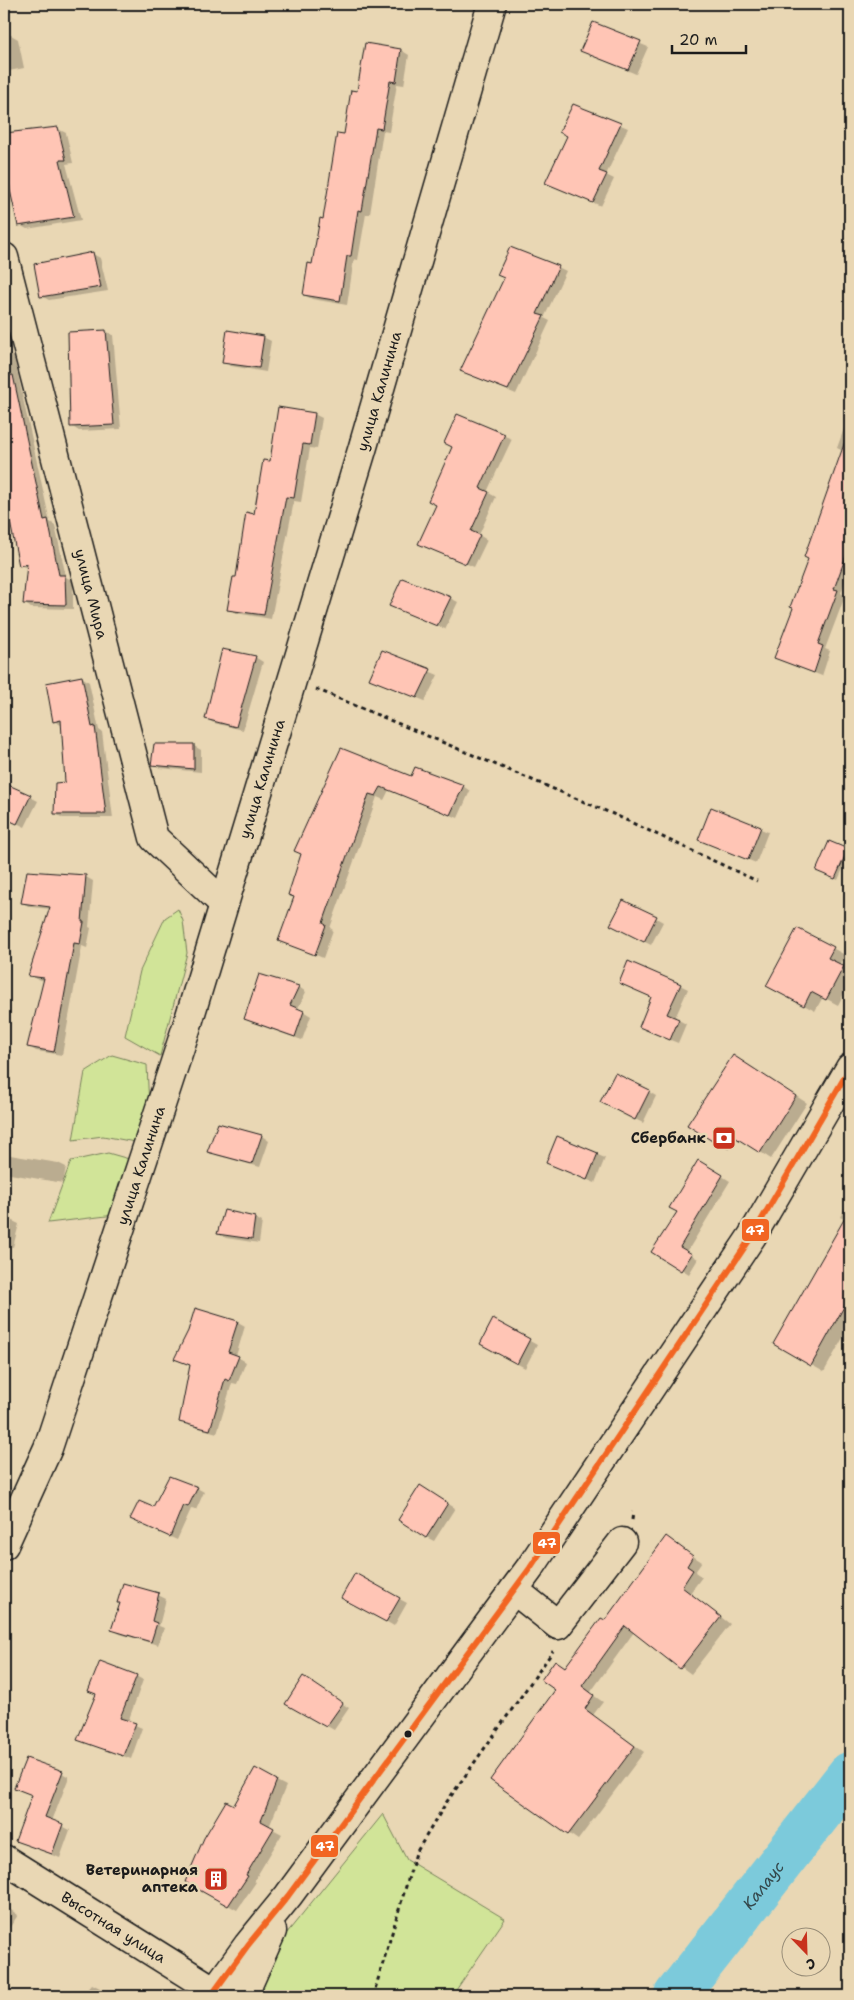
<svg xmlns="http://www.w3.org/2000/svg" width="854" height="2000" font-family="'Shantell Sans',sans-serif">
<style>
.green{fill:#d1e498;stroke:#76805a}
.shadow{fill:#0003}
.lines{fill:none;stroke-linecap:round;stroke-linejoin:round}
.river{stroke:#7ccadb;stroke-width:45}
.building{fill:#ffc5b5;stroke:#1c1c1c}
.minor-casing{stroke:#1c1c1c;stroke-width:31}
.path{stroke:#1c1c1c;stroke-width:3;stroke-dasharray:4 4;stroke-linecap:butt}
.minor{stroke:#e9d7b4;stroke-width:28}
.bus-1-casing{stroke:#e9d7b4;stroke-width:10}
.bus-1{stroke:#f26522;stroke-width:6}
.bus-dot{fill:#1c1c1c;stroke:#e9d7b4;stroke-width:2}
.labels{text-anchor:middle;dominant-baseline:central;stroke-width:5;stroke-linejoin:round;paint-order:stroke}
.street-label{font-size:15px;fill:#1c1c1c;stroke:#e9d7b4}
.poi-label{font-size:15px;font-weight:bold;fill:#1c1c1c;stroke:#e9d7b4;text-anchor:end}
.water-label{font-size:16px;font-style:italic;fill:#34484c;stroke:#e9d7b4}
.line-badge{stroke:#e9d7b4;stroke-width:2}
.badge-label{font-size:14px;text-anchor:middle;font-weight:bold;fill:#fff}
</style>
<rect width="100%" height="100%" fill="#e9d7b4"/>
<filter id="ink" filterUnits="userSpaceOnUse"><feTurbulence type="fractalNoise" baseFrequency=".02" numOctaves="2"/><feDisplacementMap in="SourceGraphic" scale="10" xChannelSelector="R" yChannelSelector="G"/><feConvolveMatrix kernelMatrix="1 2 1 2 8 2 1 2 1" color-interpolation-filters="sRGB"/></filter>
<g filter="url(#ink)">
<!-- green -->
<path class="green" d="M178,909L183,921L187,953L160,1056L125,1036L140,971L165,918Z
M112,1055L147,1065L149,1107L135,1142L103,1136L73,1140L85,1072Z
M108,1153L129,1159L115,1215L48,1223L71,1161Z
M383,1814L407,1860L505,1919L452,1996H261L262,1978L278,1944Z"/>
<!-- shadow -->
<path class="shadow" d="M593,24L648,47L636,74L581,51Z
M11,35L18,39L24,68L4,72V36Z
M366,45L401,50L409,55L404,85L397,84L389,132L383,131L370,214H366L358,260L354,259L347,305L312,299L304,295L345,135L358,93Z
M573,105L628,128L606,175L614,179L601,206L547,183L568,136Z
M58,129L66,133L73,163L66,164L81,220L27,229L19,225Z
M93,254L100,258L108,291L49,300L41,296Z
M558,267L566,271L544,318L550,321L516,394L461,371Z
M4,330L7,353L14,357L50,522L55,525L66,577L73,581V609L31,608L24,603L28,569L21,565L9,510L4,505Z
M106,331L113,335L121,429L79,431L71,426Z
M263,337L271,341L266,372L231,366L224,362Z
M850,412V567L841,593L845,596L825,649L830,651L822,676L776,658L794,608L843,451L837,448Z
M314,414L322,418L317,449L310,448L301,502L294,501L271,619L236,613L229,609L271,462Z
M457,416L512,439L487,492L496,497L479,535L487,540L474,567L420,544L438,506L453,447Z
M450,598L458,602L445,629L390,606Z
M383,652L438,675L425,701L371,679Z
M255,657L263,662L243,730L214,723L206,719Z
M82,677L89,682L99,730L102,732L113,818H63L55,814L66,784L63,726L54,721Z
M194,746L201,750V772L160,768L153,764Z
M342,750L412,777L463,786L470,791L458,818L389,790L384,800L377,797L330,928L333,930L323,958L280,940L295,898L290,895Z
M4,784L38,801L25,827L4,817Z
M712,809L768,832L756,863L700,840Z
M847,850L850,853L838,880L821,872Z
M28,872L86,877L93,881L89,927L91,928L87,948L82,946L62,1055L36,1051L28,1046L45,981L37,979L29,975L51,909L30,907L23,903Z
M656,918L663,922L651,945L619,929Z
M798,929L845,955L839,965L850,971V982L838,1005L823,997L815,1011L779,992Z
M260,975L299,987L306,992L298,1008L311,1016L302,1040L253,1023L245,1019Z
M680,985L688,989L675,1018L686,1024L678,1043L648,1031Z
M744,1063L807,1103L771,1159L737,1137L729,1150L689,1125Z
M649,1092L656,1096L643,1123L609,1106Z
M219,1124L262,1136L269,1141L260,1167L216,1155L209,1151Z
M558,1138L605,1158L595,1183L548,1163Z
M4,1154L58,1163L66,1167L63,1183L4,1173Z
M699,1162L730,1181L687,1252L698,1259L689,1274L653,1251L679,1212Z
M850,1199V1325L824,1372L774,1344L846,1220L840,1217Z
M4,1217L19,1224L13,1247L4,1245Z
M255,1218L262,1222L259,1243L226,1238L219,1234Z
M196,1310L238,1322L245,1326L236,1356L246,1362L237,1384L232,1383L217,1433L188,1425L180,1421L191,1366L175,1358L189,1331Z
M494,1321L537,1345L525,1368L481,1344Z
M197,1488L204,1492L196,1510L191,1509L177,1540L139,1523L154,1508Z
M428,1491L455,1508L434,1541L426,1537Z
M675,1544L702,1562L695,1572L702,1577L690,1593L730,1624L691,1674L634,1632L590,1693L603,1702L593,1715L644,1752L578,1840L492,1780L557,1689L566,1668Z
M355,1575L407,1603L394,1626L343,1597Z
M158,1595L166,1599L159,1626L164,1628L158,1645L120,1634L112,1629Z
M136,1676L143,1680L128,1722L142,1728L131,1759L78,1739L97,1695L90,1691Z
M310,1682L349,1708L334,1730L287,1704Z
M256,1770L286,1786L269,1827L282,1834L254,1881L256,1882L237,1910L186,1882L234,1807Z
M62,1773L69,1777L52,1821L70,1830L60,1858L17,1840L33,1795L16,1787Z
M4,1905L18,1915L4,1936Z
M92,1984L100,1988L108,1996H81Z"/>
<g class="lines">
<!-- river -->
<path class="river" id="s1" d="M676,1996L850,1774"/>
</g>
<!-- building -->
<path class="building" d="M593,22L641,41L628,70L580,51Z
M365,43L401,49L396,82L390,81L382,129L376,128L362,211L358,210L351,256H347L340,301L303,295L308,263L312,264L320,218L323,219L337,133L344,134L351,90L357,91Z
M573,104L621,123L599,171L607,174L593,203L545,183L567,136L559,132Z
M58,127L66,160H60L74,217L18,226L10,190L5,133Z
M510,247L559,266L537,314L544,316L508,390L460,371L504,278L497,275Z
M93,252L101,287L40,297L34,264Z
M106,330L114,425L70,427L68,332Z
M227,330L264,336L259,368L222,363Z
M13,375L44,520L48,519L59,575H65L66,605L23,604L27,564L19,566L7,507H4V376Z
M278,407L315,413L310,445L303,444L294,498L286,497L264,615L227,610L233,577H236L246,512L254,514L263,460L270,461Z
M457,414L505,434L480,488L489,492L471,531L480,535L466,564L418,544L436,505L428,501L452,447L444,443Z
M848,433H850V545L834,589L838,590L818,644L823,646L814,673L774,658L793,608L790,607L808,559L804,557Z
M402,578L451,597L437,626L389,606Z
M222,649L256,656L236,727L205,719Z
M382,650L431,669L417,698L369,679Z
M82,676L92,727L95,726L106,814H54L55,783L65,782L61,720L53,722L46,683Z
M154,744H194V769L151,765Z
M341,748L411,776L415,767L464,785L450,815L381,787L376,796L369,794L323,923L326,925L315,955L278,941L294,897L288,895L301,854L294,851Z
M4,783L31,795L17,824L4,818Z
M711,807L761,827L748,860L698,840Z
M829,841L848,849L835,879L816,871Z
M27,871L86,875L82,922H84L80,944L74,943L54,1052L27,1047L44,978L28,976L50,907L21,903Z
M623,900L657,916L644,942L610,925Z
M797,928L834,947L828,958L844,966L826,1000L811,992L804,1006L766,986Z
M628,961L681,984L667,1014L679,1019L670,1040L639,1027L651,997L619,983Z
M259,974L299,986L290,1005L304,1011L295,1037L244,1019Z
M733,1055L796,1096L760,1153L725,1131L717,1144L687,1125Z
M615,1073L650,1090L635,1120L600,1102Z
M218,1123L262,1135L252,1164L207,1152Z
M557,1136L598,1153L587,1180L546,1163Z
M698,1160L723,1175L680,1247L692,1254L681,1271L651,1252L677,1212L669,1208Z
M850,1209V1296L811,1366L773,1344Z
M224,1210L255,1217L252,1239L217,1234Z
M195,1308L238,1321L228,1352L239,1356L229,1381L225,1379L210,1430L179,1422L190,1365L174,1359L188,1331Z
M493,1319L530,1339L517,1364L480,1344Z
M169,1476L198,1487L188,1507L183,1505L170,1537L130,1519L139,1501L153,1507Z
M420,1485L448,1503L426,1538L398,1520Z
M666,1536L693,1556L687,1566L693,1570L682,1587L721,1617L680,1669L625,1626L582,1686L594,1695L585,1709L635,1746L568,1835L490,1780L555,1690L541,1680L555,1660L565,1667L601,1618L605,1620Z
M355,1573L400,1598L386,1622L341,1598Z
M123,1583L159,1593L152,1621L157,1623L151,1642L111,1630L120,1603H117Z
M100,1661L137,1675L120,1718L136,1723L123,1756L77,1740L96,1694L88,1691Z
M303,1676L343,1703L326,1727L285,1704Z
M26,1758L63,1771L45,1817L63,1824L52,1854L15,1841L32,1795L14,1788Z
M255,1768L277,1780L261,1821L274,1828L246,1875L248,1876L228,1906L185,1882L204,1838L226,1801L234,1805Z"/>
<g class="lines">
<!-- minor casing -->
<g class="minor-casing">
<g id="minor">
<path id="s2" d="M4,257L154,838L224,904"/>
<path id="s3" d="M4,1545L48,1448L187,1026L362,450L492,4"/>
<path d="M514,1590L558,1625L622,1542"/>
<path id="s4" d="M4,1859L223,1996"/>
<path d="M211,1996L248,1945L288,1896L530,1568L752,1236L850,1068"/>
<path d="M243,1996L272,1931"/>
</g>
</g>
<!-- path -->
<path class="path" d="M316,689L613,814L757,881
M632,1520L633,1512
M373,1996L416,1853L446,1803L553,1651"/>
<!-- minor -->
<use href="#minor" class="minor"/>
<!-- bus-1 casing -->
<g class="bus-1-casing">
<path id="bus-1" d="M211,1996L248,1945L288,1896L530,1568L752,1236L850,1068"/>
</g>
<!-- bus-1 -->
<use href="#bus-1" class="bus-1"/>
</g>
</g>
<!-- icons -->
<defs>
<g id="bank-square" transform="scale(1.25)"><rect x="-9" y="-9" width="18" height="18" rx="4" fill="#c8321e" stroke="#e9d7b4"/><path d="M-6-4H6V4H-6ZM0-2.3a2.3 2.3 0 1 0 0 4.6a2.3 2.3 0 1 0 0-4.6Z" fill="#fff"/></g>
<g id="building-square" transform="scale(1.25)"><rect x="-9" y="-9" width="18" height="18" rx="4" fill="#c8321e" stroke="#e9d7b4"/><path d="M-4-6H4V6H1V3H-1V6H-4ZM-2.5-4.3h1.7v1.8h-1.7ZM.8-4.3h1.7v1.8H.8ZM-2.5-1h1.7V.8h-1.7ZM.8-1h1.7V.8H.8Z" fill="#fff"/></g>
</defs>
<g fill-rule="evenodd">
<use href="#bank-square" x="724" y="1138"/>
<use href="#building-square" x="216" y="1879"/>
</g>
<!-- markers -->
<circle class="bus-dot" cx="408" cy="1734" r="4.5"/>
<g class="labels">
<!-- street labels -->
<g class="street-label">
<text stroke="none"><textPath href="#s3" startOffset="1214">улица Калинина</textPath></text>
<text stroke="none"><textPath href="#s2" startOffset="348">улица Мира</textPath></text>
<text stroke="none"><textPath href="#s3" startOffset="809">улица Калинина</textPath></text>
<text stroke="none"><textPath href="#s3" startOffset="404">улица Калинина</textPath></text>
<text stroke="none"><textPath href="#s4" startOffset="129">Высотная улица</textPath></text>
</g>
<!-- poi labels -->
<g class="poi-label">
<text x="706" y="1138">Сбербанк</text>
<text x="198" y="1870">Ветеринарная<tspan x="198" dy="17">аптека</tspan></text>
</g>
<!-- water labels -->
<g class="water-label">
<text stroke="none"><textPath href="#s1" startOffset="141">Калаус</textPath></text>
</g>
</g>
<g class="line-badge">
<rect x="741" y="1218" width="29" height="24" rx="5" fill="#f26522"/>
<rect x="532" y="1531" width="29" height="24" rx="5" fill="#f26522"/>
<rect x="310" y="1834" width="29" height="24" rx="5" fill="#f26522"/>
</g>
<g class="badge-label">
<text x="755" y="1235">47</text>
<text x="547" y="1548">47</text>
<text x="325" y="1851">47</text>
</g>
<!-- margin -->
<rect width="854" height="2000" fill="none" stroke="#e9d7b4" stroke-width="20"/>
<rect x="10" y="10" width="834" height="1980" fill="none" stroke="#1c1c1c" stroke-width="2" filter="url(#ink)"/>
<!-- north arrow -->
<g transform="translate(806 1952) rotate(157)"><circle r="24" fill="#e9d7b4" stroke="#978c77"/>
<path d="M0-4L9 19L0 12L-9 19Z" fill="#c8321e"/>
<text y="-8" font-size="14" font-weight="bold" text-anchor="middle" fill="#1c1c1c">С</text>
</g>
<!-- scale -->
<path d="M672 45v8h74v-8" fill="none" stroke="#1c1c1c" stroke-width="2.5"/>
<text x="679" y="45" font-size="15" fill="#1c1c1c" stroke="#e9d7b4" stroke-width="4" paint-order="stroke">20 m</text>
</svg>
